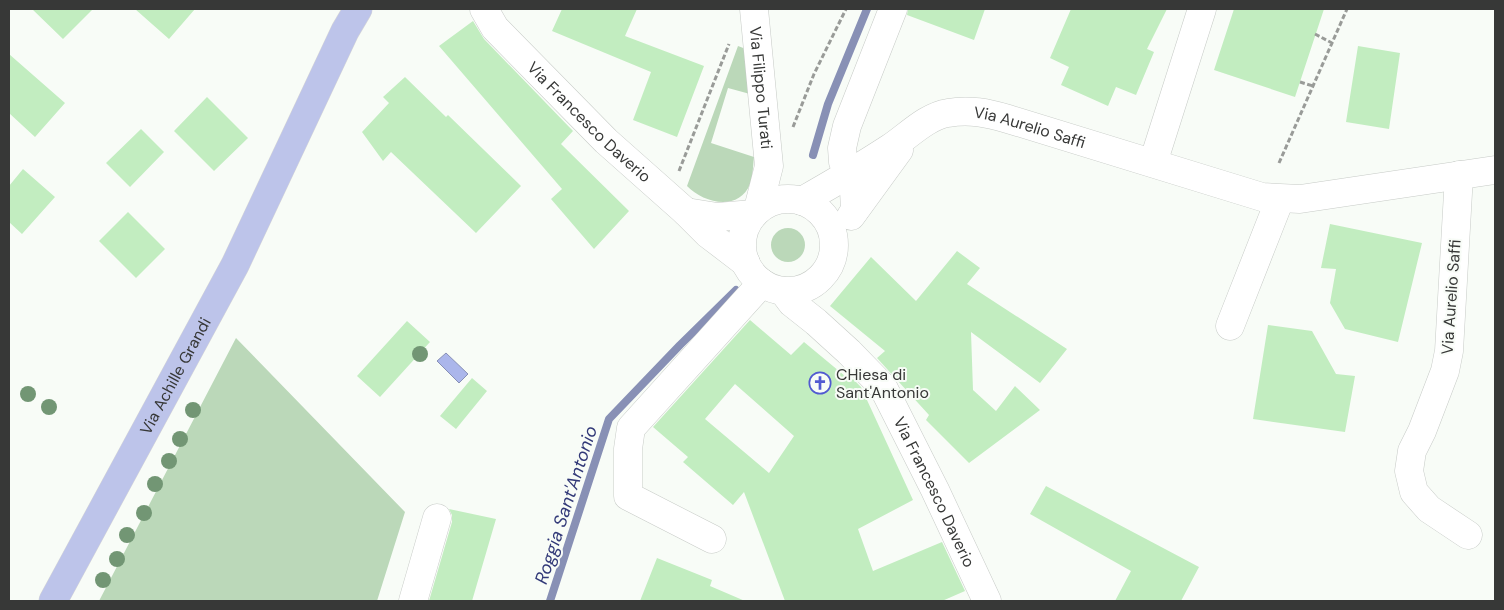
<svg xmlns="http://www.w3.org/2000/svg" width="1504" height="610" font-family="'DM Sans',sans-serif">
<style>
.green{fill:#bbd8b9}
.water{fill:#abb6eb;stroke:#8890b5}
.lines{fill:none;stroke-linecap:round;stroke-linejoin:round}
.stream{stroke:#8890b5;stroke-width:8}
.building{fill:#c2edc0;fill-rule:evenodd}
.minor-casing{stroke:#c7cbc7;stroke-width:29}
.major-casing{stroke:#d7d7d7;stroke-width:29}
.path{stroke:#999b98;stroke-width:3;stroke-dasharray:5 2.5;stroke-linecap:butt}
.minor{stroke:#fff;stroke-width:28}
.major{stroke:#bdc4ea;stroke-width:28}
.tree{fill:#729674}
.labels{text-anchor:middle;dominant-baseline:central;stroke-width:4;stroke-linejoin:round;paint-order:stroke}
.street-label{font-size:16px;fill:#373837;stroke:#f8fcf7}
.poi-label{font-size:16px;fill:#373837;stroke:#f8fcf7;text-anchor:start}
.water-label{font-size:18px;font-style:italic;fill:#323978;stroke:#f8fcf7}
</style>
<rect width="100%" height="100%" fill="#f8fcf7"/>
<!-- green -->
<path class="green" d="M738,46L751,51L750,94L728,88L711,143L754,157C753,165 753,177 750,184C739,212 703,203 687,186Z
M771 245a17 17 0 1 1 34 0a17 17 0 1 1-34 0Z
M236,338L405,512L377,601H99Z"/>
<!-- water -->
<path class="water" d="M446,353L468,374L459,383L437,361Z"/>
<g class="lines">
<!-- stream -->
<path class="stream" d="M813,155L828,104L867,9
M550,601L609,419L680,345L736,290"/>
</g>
<!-- building -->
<path class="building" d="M32,9H93L63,39Z
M135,9H195L169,39Z
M562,9H637L625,36L704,66L677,137L633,120L651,72L552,31Z
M908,9H985L974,40L907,15Z
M1071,9H1167L1147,49L1154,52L1136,95L1116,87L1108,106L1061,85L1069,67L1050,58Z
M1234,9H1324L1295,97L1214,70Z
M473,21L484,39L573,131L561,144L629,211L594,249L551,199L562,189L439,46Z
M1358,46L1400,53L1389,129L1346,122Z
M9,54L65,103L35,137L9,113Z
M405,77L446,117L448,115L521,186L476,233L391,152L383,161L362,132L389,103L383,97Z
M207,97L248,138L214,171L174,131Z
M141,129L164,152L130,187L106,163Z
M23,169L55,197L22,234L9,222V186Z
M128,212L165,249L136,278L99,241Z
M1330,224L1422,243L1398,342L1345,329L1330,303L1336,269L1321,268Z
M957,251L980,268L967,284L1067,349L1040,383L971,332L973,390L996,411L1015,386L1040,410L969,463L926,420L929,415L877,358L885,351L830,306L871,257L916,301Z
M750,320L791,355L804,342L851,381L853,379L861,387L913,500L858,529L873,571L942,542L965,591L942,601H785L744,492L733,505L683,462L688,457L653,427ZM735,384L794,436L769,473L705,419Z
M407,321L430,342L380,397L357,376Z
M1268,325L1312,331L1336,374L1355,376L1345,432L1253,419Z
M472,378L487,391L456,429L440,416Z
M1046,486L1199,567L1181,601H1115L1131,571L1030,514Z
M449,509L496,519L472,601H429L452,522V515Z
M657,558L712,580L710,586L745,601H640Z"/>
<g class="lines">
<!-- minor casing -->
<g class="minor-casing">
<g id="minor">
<path id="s1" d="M484,9L495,28L606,141L686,212L708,234L746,263"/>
<path id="s2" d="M754,9L769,166L758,209"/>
<path d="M1153,163L1202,9"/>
<path d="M1459,175L1449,351L1445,371L1422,431L1412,451L1409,471L1414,492L1429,509L1468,535"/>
<circle cx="788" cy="245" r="46"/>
<path id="s3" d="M802,201C832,184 861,167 890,148C908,136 927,116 948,113C969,109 988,113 1008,119L1262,197L1300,199L1495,170"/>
<path d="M855,210L854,190L843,162L842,148L847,126L893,9"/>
<path d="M686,212L717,217L754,214"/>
<path d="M851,216L899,150"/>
<path id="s4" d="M783,291L792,303L816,322L849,352L883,387L935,490L987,601"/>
<path d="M1230,326L1280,199"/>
<path d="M712,539L628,496V449L631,428L762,283"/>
<path d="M413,601L437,518"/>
</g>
</g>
<!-- major casing -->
<g class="major-casing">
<g id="major">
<path id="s5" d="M53,601L235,265L345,31L358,9"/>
</g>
</g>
<!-- path -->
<path class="path" d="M1315,34L1332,43
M1300,82L1313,86
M793,127L814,74L846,9
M1279,163L1347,9
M679,171L729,44"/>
<!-- minor -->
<use href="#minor" class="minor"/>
<!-- major -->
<use href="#major" class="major"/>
</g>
<!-- trees -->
<g class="tree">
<circle cx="420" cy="354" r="8"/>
<circle cx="28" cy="394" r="8"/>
<circle cx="49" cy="407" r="8"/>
<circle cx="193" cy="410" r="8"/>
<circle cx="180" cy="439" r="8"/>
<circle cx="169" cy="461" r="8"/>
<circle cx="155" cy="484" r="8"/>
<circle cx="144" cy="513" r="8"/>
<circle cx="127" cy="535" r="8"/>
<circle cx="117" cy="559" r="8"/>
<circle cx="103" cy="580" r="8"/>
</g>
<!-- icons -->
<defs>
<g id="church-ring" transform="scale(1.125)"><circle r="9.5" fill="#f8fcf7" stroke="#515ad1" stroke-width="1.5"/><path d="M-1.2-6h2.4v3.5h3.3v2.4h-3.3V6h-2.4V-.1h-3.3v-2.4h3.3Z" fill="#515ad1"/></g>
</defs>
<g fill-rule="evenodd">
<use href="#church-ring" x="820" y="383"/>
</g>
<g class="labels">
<!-- street labels -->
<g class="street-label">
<text stroke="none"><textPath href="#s2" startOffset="79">Via Filippo Turati</textPath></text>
<text stroke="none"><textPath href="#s1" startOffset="155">Via Francesco Daverio</textPath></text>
<text stroke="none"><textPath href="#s3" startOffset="255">Via Aurelio Saffi</textPath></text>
<text transform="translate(1451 297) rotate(-86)">Via Aurelio Saffi</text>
<text stroke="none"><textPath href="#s5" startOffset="256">Via Achille Grandi</textPath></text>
<text stroke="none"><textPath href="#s4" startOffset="256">Via Francesco Daverio</textPath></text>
</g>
<!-- poi labels -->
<g class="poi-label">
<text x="836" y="374">CHiesa di<tspan x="836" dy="18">Sant'Antonio</tspan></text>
</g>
<!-- water labels -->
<g class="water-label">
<text transform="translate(566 505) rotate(-72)">Roggia Sant'Antonio</text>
</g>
</g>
<!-- border -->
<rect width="1504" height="610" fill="none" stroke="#373837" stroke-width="20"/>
</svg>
